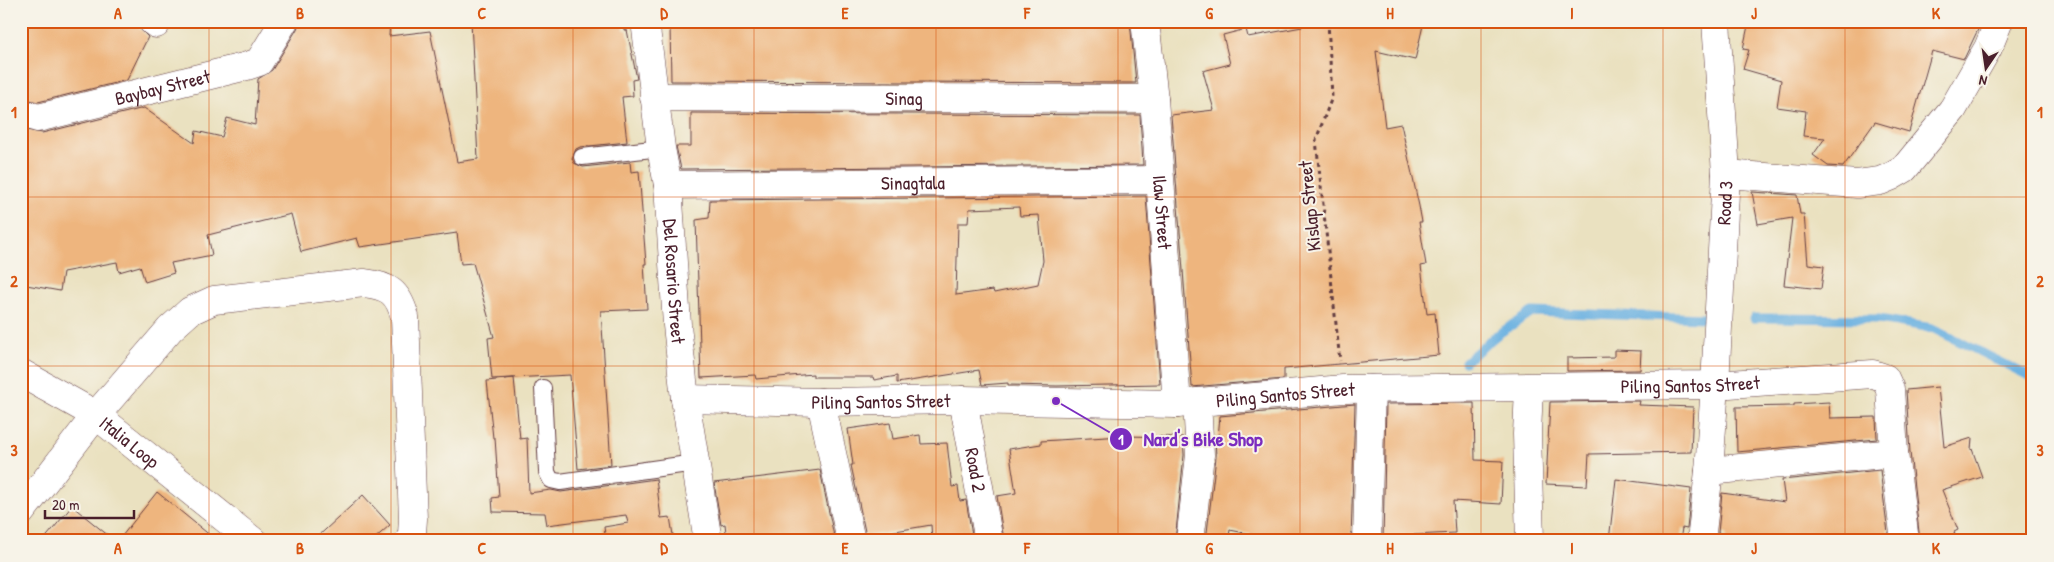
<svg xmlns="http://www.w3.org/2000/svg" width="2054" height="562" font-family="'Patrick Hand',sans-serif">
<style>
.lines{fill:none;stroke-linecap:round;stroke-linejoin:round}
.stream{stroke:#6bb1e1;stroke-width:9}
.building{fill:#eeb57e;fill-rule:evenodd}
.lane-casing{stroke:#623c41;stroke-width:18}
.street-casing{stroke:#623c41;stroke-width:29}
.secondary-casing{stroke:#623c41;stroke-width:29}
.path{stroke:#623c41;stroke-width:3;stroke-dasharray:4 4;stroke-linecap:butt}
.lane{stroke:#fff;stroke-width:16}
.street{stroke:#fff;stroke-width:28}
.secondary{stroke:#fff;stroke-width:28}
.grid{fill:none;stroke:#d8530f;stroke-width:1;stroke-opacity:0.55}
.labels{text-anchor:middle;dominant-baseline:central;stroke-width:4;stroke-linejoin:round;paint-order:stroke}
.street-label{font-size:19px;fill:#4a1f2b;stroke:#f7f3e8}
.leader{fill:none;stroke:#7b2cbf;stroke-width:2}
.callout-dot{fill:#7b2cbf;stroke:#f7f3e8;stroke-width:2}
.mark-label{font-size:15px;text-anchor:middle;font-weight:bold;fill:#fff}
.callout-label{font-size:20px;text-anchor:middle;font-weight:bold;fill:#7b2cbf;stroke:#f7f3e8;stroke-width:4;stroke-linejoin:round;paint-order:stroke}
.neatline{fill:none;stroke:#d8530f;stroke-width:2}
.grid-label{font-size:16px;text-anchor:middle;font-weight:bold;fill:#d8530f}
</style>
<rect width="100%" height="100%" fill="#f7f3e8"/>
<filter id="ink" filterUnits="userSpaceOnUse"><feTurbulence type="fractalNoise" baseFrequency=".02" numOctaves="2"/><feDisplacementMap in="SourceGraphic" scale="10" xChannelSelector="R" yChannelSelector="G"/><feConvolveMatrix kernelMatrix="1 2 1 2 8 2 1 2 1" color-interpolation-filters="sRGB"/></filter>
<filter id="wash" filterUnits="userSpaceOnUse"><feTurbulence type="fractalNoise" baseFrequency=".0096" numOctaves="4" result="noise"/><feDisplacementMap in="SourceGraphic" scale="20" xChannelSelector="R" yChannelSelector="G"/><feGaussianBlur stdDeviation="1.12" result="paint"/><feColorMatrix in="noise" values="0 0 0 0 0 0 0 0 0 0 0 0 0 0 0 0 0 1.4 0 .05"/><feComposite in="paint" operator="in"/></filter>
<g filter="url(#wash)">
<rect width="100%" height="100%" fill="#eae1c0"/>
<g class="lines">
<!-- stream -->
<path class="stream" d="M1754,318L1879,319L1932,328L2033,378
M1465,362L1497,335L1532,312L1705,318"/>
</g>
<g id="blocks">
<!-- building -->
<path class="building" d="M21,21H127L137,26L148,37L127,80L38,102L21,98Z
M300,21H390L389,36L430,31L457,162L478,159L471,21H624V30H627L637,79L632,80L633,96L622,97L627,142L580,147L576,149L572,158L574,163L583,167L630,162L631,172L639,171L646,264H644L647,309L601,311L611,465L578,469L570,375L492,379L488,338L494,337L473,263L461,264L457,233L360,247L357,238L301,252L291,214L208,235L212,255L171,263L174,273L145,282L140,266L119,272L117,262L63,272L60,291L21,284V129L42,133L144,108L194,143L196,131L222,137L227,118L255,125L258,79L272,70L297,29Z
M795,21H951V25L1026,21H1130L1136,83L671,81L670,25Z
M1314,21H1424L1415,60L1376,51L1385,127L1401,124L1419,206L1422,222H1419L1426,265L1421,266L1427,314L1435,313L1439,355L1284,369V379L1192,387L1171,115L1214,110L1203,71L1230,64L1223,35L1246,29L1248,37L1302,27L1301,24Z
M1749,21H1982L1964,59L1932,51L1909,132L1875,122L1843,167L1828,166L1813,155L1825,138L1803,136L1806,111L1777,107L1781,80L1743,69L1749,50L1743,49Z
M691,113L1140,115L1143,165L681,169L676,146H691Z
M1752,192L1797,195L1800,214H1804L1808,264L1824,266L1821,289L1784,285L1792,218L1758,224Z
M1146,196L1160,384L1057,386L1008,385V383L982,385L979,370L897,383V376L874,380L873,377H813V374L756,379L755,375L701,378L696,220L709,218L710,200ZM1019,207L1020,216L1039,215L1043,261L1038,284L994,293L993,290L956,295L958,223H968L969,209Z
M1614,350L1641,351L1640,370L1567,371V358L1614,357Z
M514,378L520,439L527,438L529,493L551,490L561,492L656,479L661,518L670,517L674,541H606L604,527L628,523L626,515L547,525L545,513L493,512L492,498L499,497L495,438H493L487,381Z
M1938,387L1944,447L1972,438L1971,450L1972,449L1982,477L1942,490L1958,530L1954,532L1957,541H1920L1910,452L1906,390Z
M1640,401L1639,405L1693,407L1691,452L1589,454L1587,486L1546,484L1550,402Z
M1829,402L1830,418L1876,417L1877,439L1737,452L1736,407L1794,406V404Z
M1474,403L1475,460L1503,461L1501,504L1453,501L1455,533L1414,535L1415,541H1383L1386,404Z
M1355,404L1351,541H1284L1230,530L1228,541H1206L1216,457L1215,437L1218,438L1220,416Z
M890,423L893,439L920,435L921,444L947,443L952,487L958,486L960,501L966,500L973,541H932L931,525L866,536L851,465H853L848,429Z
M1123,436L1183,437L1184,455L1175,541H1040L1023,537L1004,540L997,496L1016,493L1009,449L1041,444V441Z
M820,470L835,541H727L725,524L721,525L714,483Z
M1880,470L1889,541H1726L1727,534L1718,533L1722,493L1785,502L1782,480Z
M1616,479L1691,489L1687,529L1682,528L1680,541H1609Z
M157,492L190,519L217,541H118Z
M363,495L390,525L372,541H313Z
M72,506L115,541H43Z"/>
</g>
</g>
<g filter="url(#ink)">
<use href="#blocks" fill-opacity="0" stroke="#623c41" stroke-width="1"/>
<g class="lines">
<!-- lane casing -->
<g class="lane-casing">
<path id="lane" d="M582,157L661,148
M543,388L547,472L551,480L560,482L695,463"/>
</g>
<!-- street casing -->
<g class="street-casing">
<g id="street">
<path d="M152,21L156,24"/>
<path id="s1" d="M1145,21L1154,99L1177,404"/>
<path id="s2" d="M654,97L1154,99"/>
<path id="s3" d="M21,113L38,118L247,66L259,62L284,21"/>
<path d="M1726,174L1857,184L1880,181L1892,176L1904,169L1953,109L1988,48L1999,21"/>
<path id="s4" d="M668,185L1158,180"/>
<path id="s5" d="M21,373L96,415L253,541"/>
<path d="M1529,388L1527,434L1530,541"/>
<path id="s6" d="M685,399L821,402L963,400L1177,404L1343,389L1715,385L1873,374L1885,378L1890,389L1894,453L1905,541"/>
<path id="s7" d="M963,400L989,541"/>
<path d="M821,402L851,541"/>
<path d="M1709,471L1894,453"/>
<path d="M21,512L96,415L170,329L190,311L214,300L364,283C389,286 398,292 405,317L413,519L412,534L409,541"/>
<path d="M1190,541L1200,455L1197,402"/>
<path d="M1367,541L1371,389"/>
<path id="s8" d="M1701,541L1709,471L1715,385L1726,174L1716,21"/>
</g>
</g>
<!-- secondary casing -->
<g class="secondary-casing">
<g id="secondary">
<path id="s9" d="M645,21L661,148L668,185L677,325L685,399L708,541"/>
</g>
</g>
<!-- path -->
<path class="path" d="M1328,21L1332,97L1316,140L1340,361
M674,22L686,21"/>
<!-- lane -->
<use href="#lane" class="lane"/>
<!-- street -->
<use href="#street" class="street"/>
<!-- secondary -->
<use href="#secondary" class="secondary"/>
</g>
</g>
<!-- grid -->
<path class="grid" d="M209,21V541M391,21V541M573,21V541M754,21V541M936,21V541M1118,21V541M1300,21V541M1481,21V541M1663,21V541M1845,21V541M21,197H2033M21,366H2033"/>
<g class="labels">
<!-- street labels -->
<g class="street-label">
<text stroke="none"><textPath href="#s3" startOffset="146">Baybay Street</textPath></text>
<text stroke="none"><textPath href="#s2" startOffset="250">Sinag</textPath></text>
<text stroke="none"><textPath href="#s4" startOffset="245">Sinagtala</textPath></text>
<text stroke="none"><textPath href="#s8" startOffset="339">Road 3</textPath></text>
<text transform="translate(1309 206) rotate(-96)">Kislap Street</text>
<text stroke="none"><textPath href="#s1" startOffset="192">Ilaw Street</textPath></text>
<text stroke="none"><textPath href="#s9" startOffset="262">Del Rosario Street</textPath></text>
<text stroke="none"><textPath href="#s6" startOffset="1006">Piling Santos Street</textPath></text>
<text stroke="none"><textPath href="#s6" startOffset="601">Piling Santos Street</textPath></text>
<text stroke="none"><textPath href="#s6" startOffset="196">Piling Santos Street</textPath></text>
<text stroke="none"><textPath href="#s5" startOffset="129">Italia Loop</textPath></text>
<text stroke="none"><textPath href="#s7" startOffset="71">Road 2</textPath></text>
</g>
</g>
<!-- callouts -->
<path class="leader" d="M1056 401L1121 439"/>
<g class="callout-dot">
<circle cx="1056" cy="401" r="5"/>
<circle cx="1121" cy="439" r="12"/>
</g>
<g class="mark-label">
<text x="1121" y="445">1</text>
</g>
<g class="callout-label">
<text x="1203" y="446">Nard's Bike Shop</text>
</g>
<!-- margin -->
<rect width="2054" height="562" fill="none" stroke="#f7f3e8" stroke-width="55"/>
<!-- north arrow -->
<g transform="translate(1986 68) rotate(193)" stroke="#f7f3e8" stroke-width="4" paint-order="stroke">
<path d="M0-4L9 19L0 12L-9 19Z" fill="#4a1f2b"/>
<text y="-8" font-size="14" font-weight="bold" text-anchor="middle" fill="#4a1f2b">N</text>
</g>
<!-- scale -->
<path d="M45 510v8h89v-8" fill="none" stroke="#4a1f2b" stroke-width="2.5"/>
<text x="52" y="510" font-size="15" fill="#4a1f2b" stroke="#f7f3e8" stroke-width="4" paint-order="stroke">20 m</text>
<rect x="28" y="28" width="1998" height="506" class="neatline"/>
<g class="grid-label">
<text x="118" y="19">A</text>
<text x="300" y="19">B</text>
<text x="482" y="19">C</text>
<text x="664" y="19">D</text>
<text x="845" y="19">E</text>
<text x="1027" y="19">F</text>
<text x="1209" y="19">G</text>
<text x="1390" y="19">H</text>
<text x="1572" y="19">I</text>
<text x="1754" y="19">J</text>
<text x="1936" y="19">K</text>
<text x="14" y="118">1</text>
<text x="2040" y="118">1</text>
<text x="14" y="287">2</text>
<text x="2040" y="287">2</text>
<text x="14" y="456">3</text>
<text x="2040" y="456">3</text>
<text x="118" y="554">A</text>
<text x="300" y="554">B</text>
<text x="482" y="554">C</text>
<text x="664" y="554">D</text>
<text x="845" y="554">E</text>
<text x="1027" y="554">F</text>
<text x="1209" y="554">G</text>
<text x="1390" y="554">H</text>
<text x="1572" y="554">I</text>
<text x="1754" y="554">J</text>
<text x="1936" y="554">K</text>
</g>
</svg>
